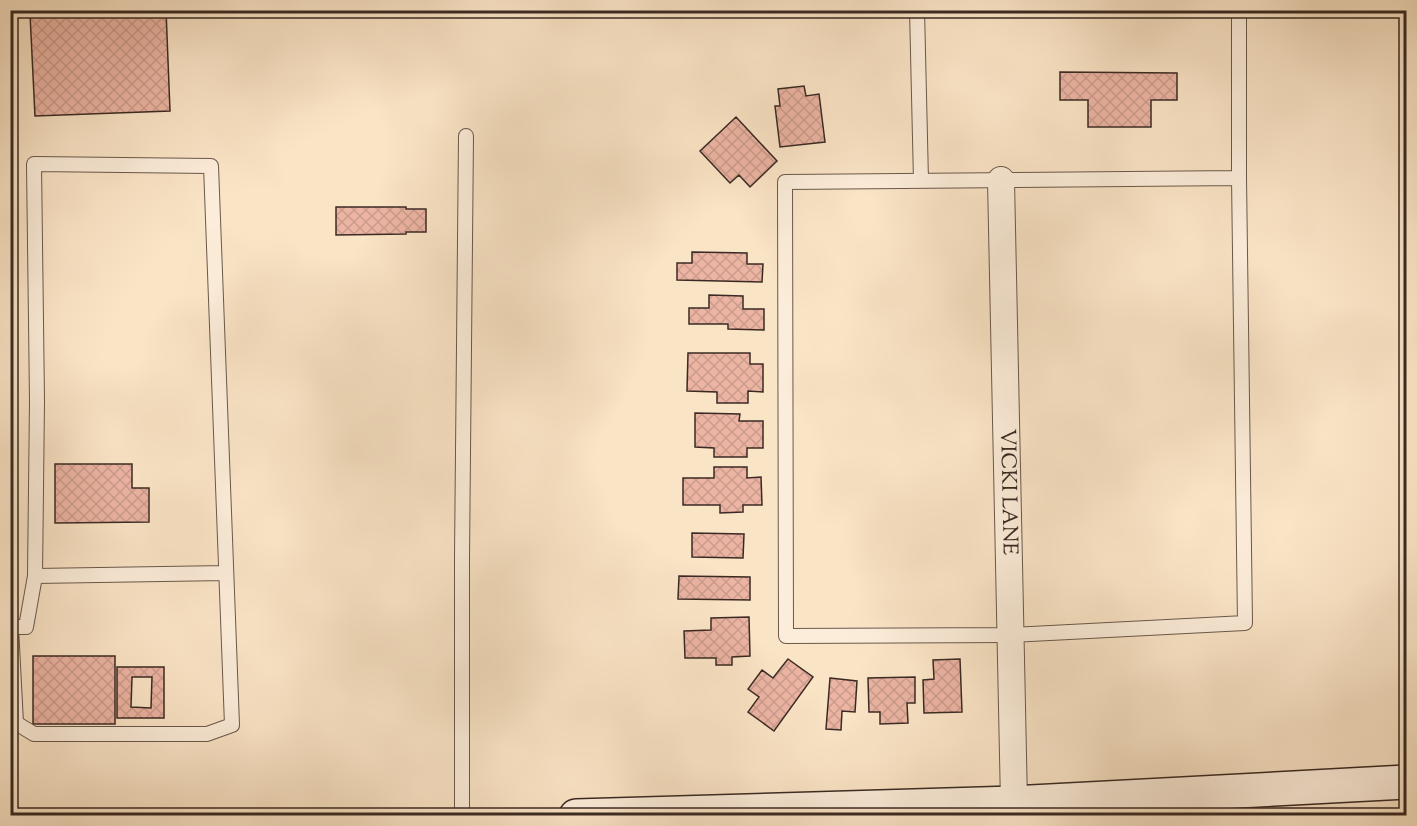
<svg xmlns="http://www.w3.org/2000/svg" width="1417" height="826" font-family="'Sorts Mill Goudy',serif">
<style>
.building{fill:url(#building-cross-hatch);stroke:#3a2a23;stroke-width:1.5;fill-rule:evenodd}
.lines{fill:none;stroke-linecap:round;stroke-linejoin:round}
.service-casing{stroke:#6a584c;stroke-width:16}
.minor-casing{stroke:#6a584c;stroke-width:28}
.secondary-casing{stroke:#3a2a23;stroke-width:36}
.service{stroke:#fcedda;stroke-width:14}
.minor{stroke:#fcedda;stroke-width:26}
.secondary{stroke:#fcedda;stroke-width:33}
.labels{text-anchor:middle;dominant-baseline:central;stroke-width:4.5;stroke-linejoin:round;paint-order:stroke}
.street-label{font-size:21px;fill:#3a2a23;stroke:#fcedda}
</style>
<defs>
<pattern id="building-cross-hatch" width="8" height="8" patternUnits="userSpaceOnUse" patternTransform="scale(1.5)"><rect width="8" height="8" fill="#ecb4a3"/><path d="M0 0l8 8M0 8l8-8" fill="none" stroke="#cb9b8c"/></pattern>
</defs>
<rect width="100%" height="100%" fill="#fae4c6"/>
<filter id="stains"><feTurbulence type="fractalNoise" baseFrequency=".00333" numOctaves="4"/><feColorMatrix values="0 0 0 0 .2 0 0 0 0 .09 0 0 0 0 .02 0 0 0 .5 -.17"/></filter>
<radialGradient id="worn" r=".72"><stop offset=".6" stop-color="#630" stop-opacity="0"/><stop offset="1" stop-color="#630" stop-opacity=".3"/></radialGradient>
<!-- building -->
<path class="building" d="M123,10H166L170,111L35,116L30,14Z
M1060,72L1177,73V100H1151V127H1088V100H1060Z
M804,86L806,96L819,94L825,142L780,147L775,106H780L778,89Z
M736,117L777,161L750,187L739,175L730,183L700,151Z
M336,207H406V209H426V232H406V234L336,235Z
M692,252L747,253V264H763L762,282L677,280V263H692Z
M709,295L743,296V309H764V330L728,329V324H689V308H709Z
M688,353H750V364H763V392L748,391V403H717V392L687,391Z
M695,413L740,414L739,421H763V448H747V457H714V448L695,447Z
M55,464H132V488H149V522L55,523Z
M714,467H747V478L761,477L762,505H743V512L720,513V505H683V478H714Z
M692,533L744,534L743,558L692,557Z
M679,576L750,577V600L678,599Z
M749,617L750,656L732,657V665H716V658H685L684,631L711,630V618Z
M33,656H115V724H33Z
M788,659L813,677L774,731L748,712L759,697L748,689L762,670L773,678Z
M960,659L962,712L924,713L923,680L934,679L933,660Z
M117,667H164V718H117ZM132,677H152L151,708L131,707Z
M915,677V703H907L908,723L880,724V712H869L868,678Z
M830,678L857,681L855,712L842,711L841,730L826,729Z"/>
<g class="lines">
<!-- service casing -->
<g class="service-casing">
<path id="service" d="M917,10L921,181
M1239,10V178L1245,623L1012,635L786,636L785,182L1239,178
M35,576L226,573
M10,628L11,627H26L35,576L37,401L34,164L211,166L232,725L207,734H34L16,723L11,627
M462,816V557L466,136"/>
</g>
<!-- minor casing -->
<g class="minor-casing">
<g id="minor">
<path id="s1" d="M1001,180L1014,803"/>
</g>
</g>
<!-- secondary casing -->
<g class="secondary-casing">
<path id="secondary" d="M576,816L1014,803L1406,782"/>
</g>
<!-- service -->
<use href="#service" class="service"/>
<!-- minor -->
<use href="#minor" class="minor"/>
<!-- secondary -->
<use href="#secondary" class="secondary"/>
</g>
<g class="labels">
<!-- street labels -->
<g class="street-label">
<text stroke="none"><textPath href="#s1" startOffset="312">VICKI LANE</textPath></text>
</g>
</g>
<!-- margin -->
<rect width="1417" height="826" fill="none" stroke="#fae4c6" stroke-width="36"/>
<rect x="12" y="12" width="1393" height="802" fill="none" stroke="#3a2a23" stroke-width="3"/>
<rect x="18" y="18" width="1381" height="790" fill="none" stroke="#3a2a23" stroke-width="1.5"/>
<rect width="100%" height="100%" filter="url(#stains)"/>
<rect width="100%" height="100%" fill="url(#worn)"/>
</svg>
